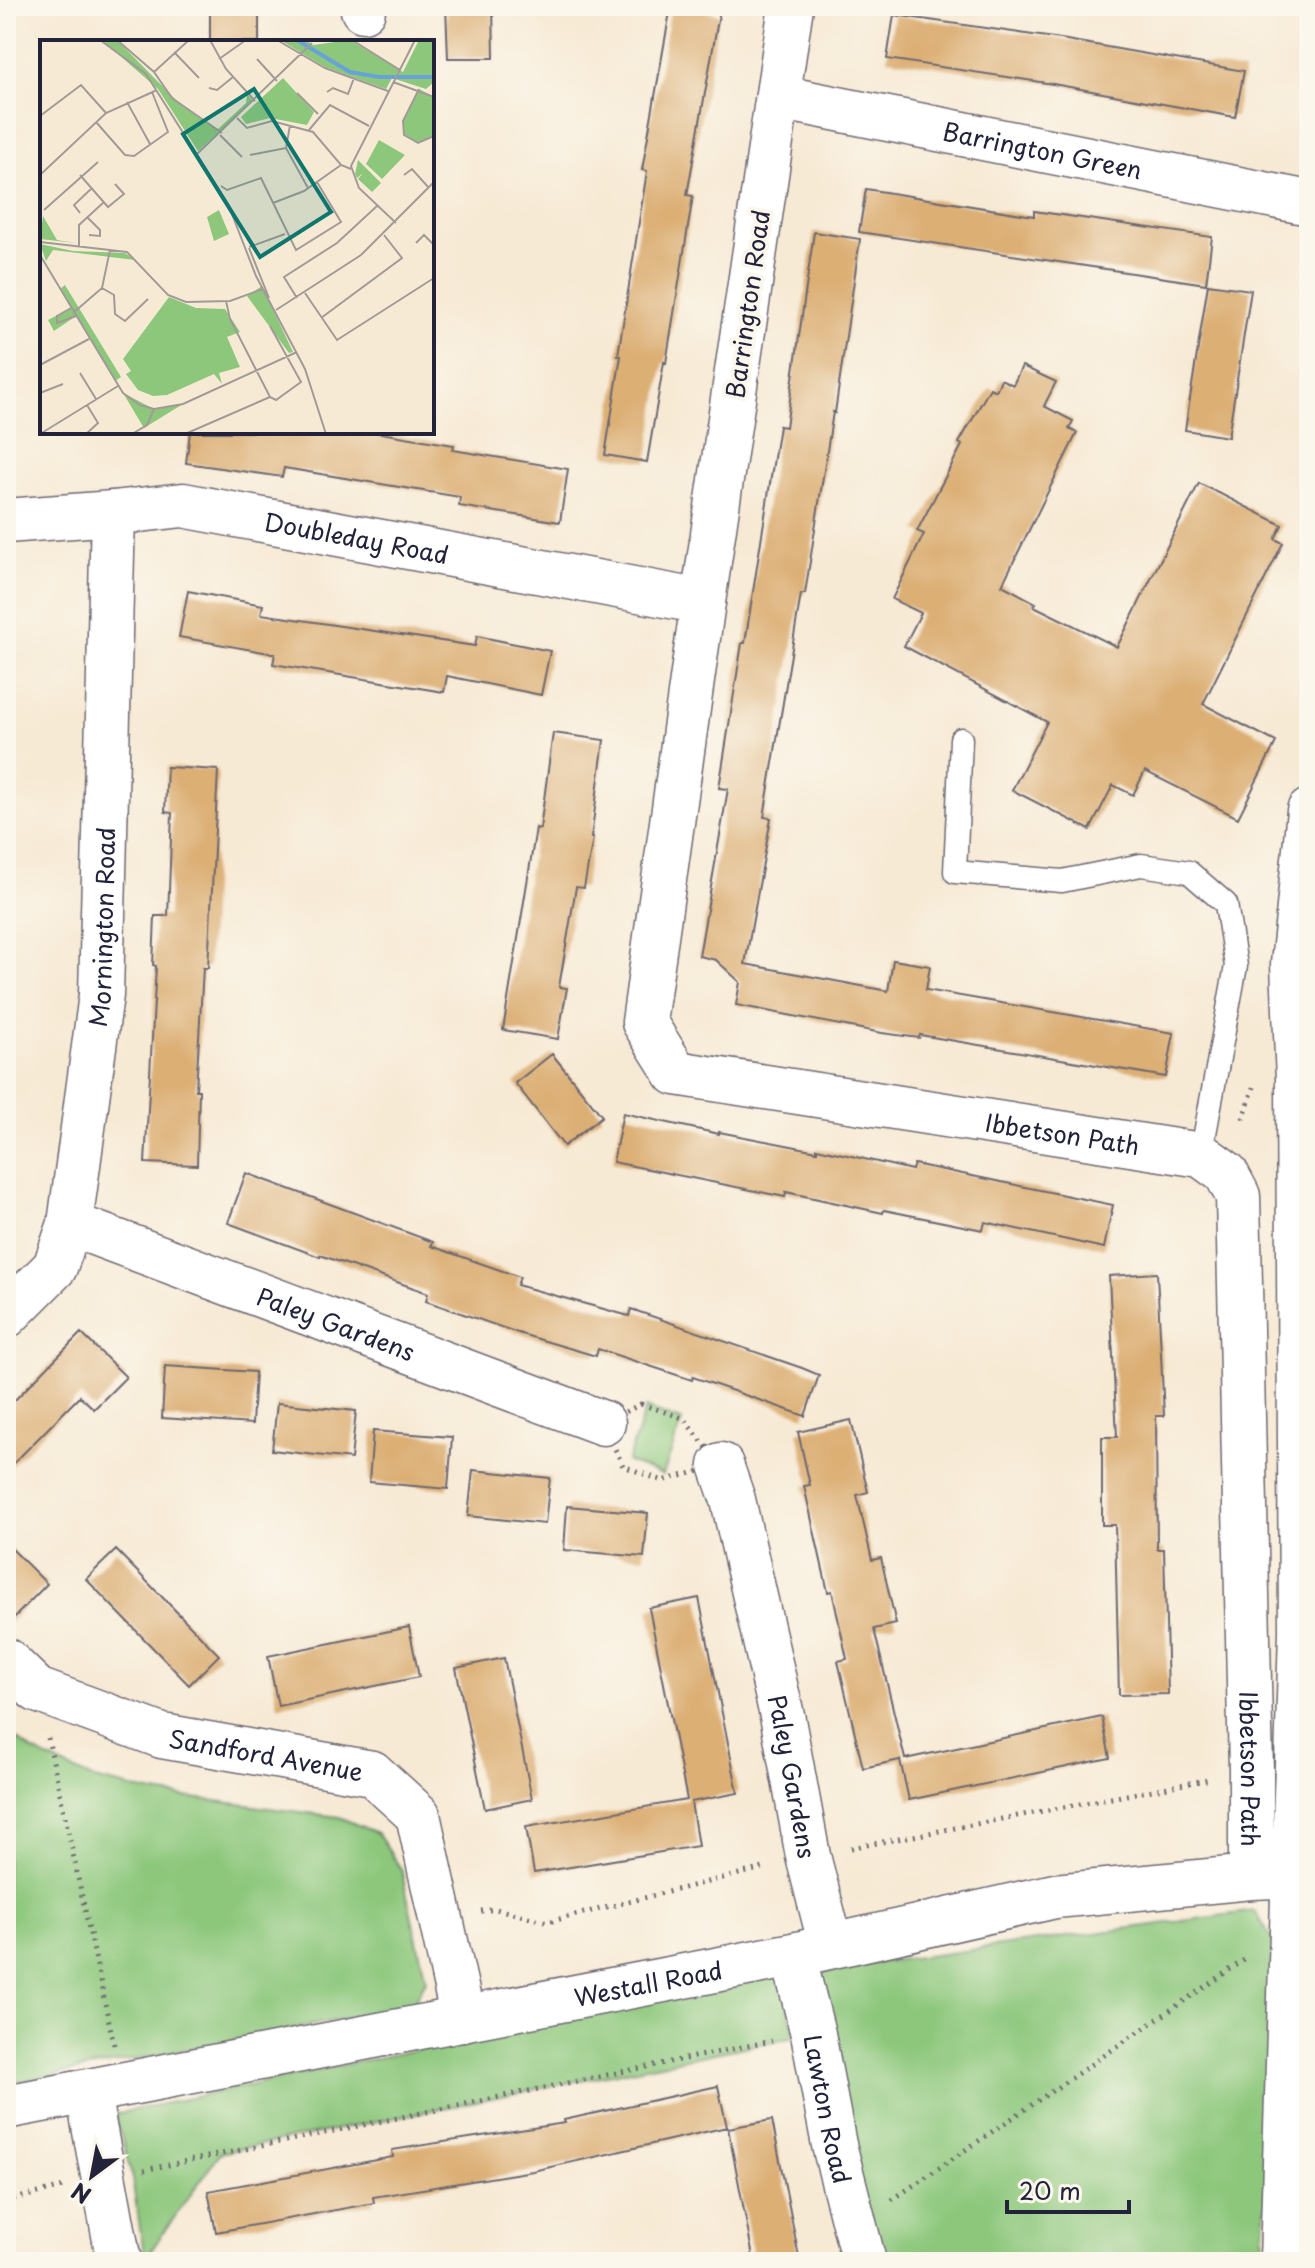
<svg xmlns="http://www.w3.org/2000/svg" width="1315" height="2268" font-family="'Playpen Sans',sans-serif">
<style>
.green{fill:#8cc77c;stroke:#57745c;stroke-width:2}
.building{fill:#dcaf74}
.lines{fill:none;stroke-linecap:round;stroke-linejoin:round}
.service-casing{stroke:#6d6871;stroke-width:25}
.minor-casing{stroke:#6d6871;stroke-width:47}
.primary-casing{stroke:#6d6871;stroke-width:47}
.path{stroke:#6d6871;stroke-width:5;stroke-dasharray:2 6;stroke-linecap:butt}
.service{stroke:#fff;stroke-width:22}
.minor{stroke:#fff;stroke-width:44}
.primary{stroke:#fff;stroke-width:44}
.labels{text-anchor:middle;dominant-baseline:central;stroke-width:8;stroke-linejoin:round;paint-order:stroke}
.street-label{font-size:24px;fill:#22223b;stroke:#fbf7ec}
.inset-river{fill:none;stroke:#68a3d8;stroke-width:4}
.inset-road{fill:none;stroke:#a29a97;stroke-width:2}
.view{fill:#0f766e;fill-opacity:0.15;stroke:#0f766e;stroke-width:4}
.inset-edge{fill:none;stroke:#22223b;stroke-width:4}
</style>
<rect width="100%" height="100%" fill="#fbf7ec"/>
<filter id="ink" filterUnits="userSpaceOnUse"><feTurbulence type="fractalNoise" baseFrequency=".0125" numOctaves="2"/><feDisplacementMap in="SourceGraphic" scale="16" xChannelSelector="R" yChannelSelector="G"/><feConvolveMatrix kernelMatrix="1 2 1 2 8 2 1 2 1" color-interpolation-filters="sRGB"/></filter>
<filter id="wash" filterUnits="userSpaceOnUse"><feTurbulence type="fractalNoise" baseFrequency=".006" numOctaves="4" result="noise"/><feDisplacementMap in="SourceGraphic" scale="32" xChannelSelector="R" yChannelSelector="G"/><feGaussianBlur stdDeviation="1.8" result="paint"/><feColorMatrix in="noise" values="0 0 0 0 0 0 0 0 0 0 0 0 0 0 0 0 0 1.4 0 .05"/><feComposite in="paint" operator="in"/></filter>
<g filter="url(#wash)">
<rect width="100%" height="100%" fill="#f7ead5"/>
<!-- green -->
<path class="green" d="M646,1408L682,1421L663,1475L627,1462Z
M6,1731L33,1751L90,1778L153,1793L339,1817L377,1833L401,1869L426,1980L412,2006L6,2084Z
M1255,1911L1282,1956L1262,2262H864L799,1979L840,1968Z
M781,1972L795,2037L220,2153L145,2259L131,2173L115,2114Z"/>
<g id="blocks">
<!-- building -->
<path class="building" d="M210,6H259V42H210Z
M446,6H493L494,58H448Z
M671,6L719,14L687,195L693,196L666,363L664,362L647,462L605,455L621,356L618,355L647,171L642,170Z
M894,15L1061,39L1244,71L1235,117L1053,84L887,59Z
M866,189L1034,216V211L1212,237L1206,284L859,232Z
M814,232L860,239L835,413L833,412L805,594H801L764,817L771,818L745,964L888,991L893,960L930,966L926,990L1174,1033L1166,1077L920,1035L919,1038L882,1033L736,1005L740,982L716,960L699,956L728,789L719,788L742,643H745L779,426L786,427Z
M1208,284L1251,290L1228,437L1185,430Z
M1022,366L1056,382L1044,406L1073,421L1069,429L1077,433L1002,585L1036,603L1034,606L1117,647L1199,483L1282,525L1275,539L1283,543L1203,704L1276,742L1238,818L1145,771L1133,795L1113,785L1090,830L1012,790L1047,722L904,646L921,613L892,599L924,534L917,531L962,445L959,443L990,388L996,391L1001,379L1013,385Z
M190,432H375L454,445L453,450L568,469L560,522L459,506L460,497L284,468L282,477L186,463Z
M188,591L263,605L261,614L475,646L477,636L550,651L541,695L447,676L444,692L273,664L275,654L179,637Z
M553,733L604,740L591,838H593L584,888L576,887L559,987L567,988L558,1039L503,1030L536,828L540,829Z
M167,767L218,770L208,968H203L196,1090H199L197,1165L145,1163L156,966L153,965L155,916H168L172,813L165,812Z
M552,1054L602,1116L564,1146L515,1083Z
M623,1113L719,1134V1132L817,1151V1148L912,1170L914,1164L1113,1205L1104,1248L985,1222L983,1230L884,1210L883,1213L786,1192L785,1197L613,1162Z
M246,1173L433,1242L431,1246L520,1277L517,1285L629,1316L631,1309L802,1368L819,1375L805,1416L693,1377L692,1380L598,1349L596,1356L521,1334L426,1301L428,1293L320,1255V1257L228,1223Z
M1157,1273L1164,1416H1156L1157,1549H1164L1168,1694L1119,1695L1115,1525H1102V1437H1117L1109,1276Z
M81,1333L126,1377L94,1409L80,1396L6,1471V1409Z
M165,1366L255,1372L252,1424L162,1418Z
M277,1403L356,1411L351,1459L272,1450Z
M851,1420L868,1492L857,1495L872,1560L881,1558L896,1624L874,1629L905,1759L1102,1717L1110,1758L909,1800L900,1760L863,1768L838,1661L847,1659L832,1591L828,1592L804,1486L810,1485L798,1432Z
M373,1431L452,1437L448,1489L369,1482Z
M473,1470L550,1478L545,1524L468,1516Z
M567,1506L648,1513L644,1557L564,1550Z
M6,1543L47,1584L6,1626Z
M116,1550L219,1655L189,1685L86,1579Z
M699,1598L738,1793L691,1802L698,1846L534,1873L526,1827L687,1800L649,1608Z
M409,1627L419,1677L278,1706L268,1656Z
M504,1658L532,1799L485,1809L456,1668Z
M718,2086L727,2127L533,2171L373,2197L374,2203L216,2232L208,2191L393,2157L392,2150L565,2123L564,2120Z
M772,2120L800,2262H754L728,2128Z"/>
</g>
</g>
<g filter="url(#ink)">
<use href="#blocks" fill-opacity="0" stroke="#6d6871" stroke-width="2"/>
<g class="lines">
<!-- service casing -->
<g class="service-casing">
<path id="service" d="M961,739L955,872L1062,881L1141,865L1189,872L1226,904L1236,966L1201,1155"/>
</g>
<!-- minor casing -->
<g class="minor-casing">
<g id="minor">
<path d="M363,6V10"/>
<path id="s1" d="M791,6L703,602L644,1022L676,1073L1201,1155L1226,1173L1238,1196L1251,1771V1877"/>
<path id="s2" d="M778,97L1309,203"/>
<path id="s3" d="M6,521L113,513L183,505L703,602"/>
<path id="s4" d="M70,1224L603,1423"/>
<path id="s5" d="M6,1316L55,1267L70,1224L101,995L113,513"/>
<path id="s6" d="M721,1465L733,1500L783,1720L808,1856L831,1946"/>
<path id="s7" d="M6,1660L37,1690L162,1736L372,1773L418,1815L463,2019"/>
<path id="s8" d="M793,1955L813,2034L834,2145L864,2262"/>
<path d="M88,2093L119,2262"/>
<path id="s9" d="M6,2107L793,1955L1055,1896L1251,1877L1278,1876"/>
</g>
</g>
<!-- primary casing -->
<g class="primary-casing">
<path id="primary" d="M1282,2262L1301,1631L1298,1080L1293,964L1309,811"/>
</g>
<!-- path -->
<path class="path" d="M1243,1119L1254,1087
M641,1404L683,1418L721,1465L663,1481L623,1466L603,1423Z
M48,1738L114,2045
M851,1848L1210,1779
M481,1911L496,1909L548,1922L767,1867
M144,2170L772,2041
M892,2200L1247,1958
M6,2201L63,2187"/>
<!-- service -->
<use href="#service" class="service"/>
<!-- minor -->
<use href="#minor" class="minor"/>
<!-- primary -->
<use href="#primary" class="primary"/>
</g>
</g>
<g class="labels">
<!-- street labels -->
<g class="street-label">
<text stroke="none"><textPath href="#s2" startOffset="270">Barrington Green</textPath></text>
<text transform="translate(747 304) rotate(-82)">Barrington Road</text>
<text stroke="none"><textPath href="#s3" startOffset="354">Doubleday Road</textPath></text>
<text stroke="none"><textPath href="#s5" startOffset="414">Mornington Road</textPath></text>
<text stroke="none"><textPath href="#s1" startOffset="1478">Ibbetson Path</textPath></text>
<text stroke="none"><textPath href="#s4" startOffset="284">Paley Gardens</textPath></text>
<text stroke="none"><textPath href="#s7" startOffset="282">Sandford Avenue</textPath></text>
<text stroke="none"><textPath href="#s1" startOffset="2248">Ibbetson Path</textPath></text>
<text stroke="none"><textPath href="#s6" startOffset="320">Paley Gardens</textPath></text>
<text stroke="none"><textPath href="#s9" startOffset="654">Westall Road</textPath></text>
<text stroke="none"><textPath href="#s8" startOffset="158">Lawton Road</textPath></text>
</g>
</g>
<!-- overview -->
<g transform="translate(40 40)">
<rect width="394" height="394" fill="#f7ead5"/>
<path d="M62,0H77L140,64L178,89L206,63L207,54L213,61L158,111L118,49ZM240,0H266L273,5L310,0L363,32L379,0H394V42L386,49L352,38L346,49L285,27ZM243,38L274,72L267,85L230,78L206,84L201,77ZM379,49L394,57V96L377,103L364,95L363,81ZM339,100L365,115L342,139L326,124ZM318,120L341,143L332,152L318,139L323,133L317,138L315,134ZM179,170L189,194L174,201L167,177ZM3,176L17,200L36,203L0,199ZM0,204L33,211L85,213L95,220L13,210L6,221ZM25,245L81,337L75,341L36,276L14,291L8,280L31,268L20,249ZM222,246L253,312L249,313L207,256ZM129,257L156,268L185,269L200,292L187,297L200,327L179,333L182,344L174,334L127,355L113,356L98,350L86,334L91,331L83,319ZM83,353L114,369L143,364L104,388Z" fill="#8cc77c"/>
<path class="inset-river" d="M257,0L310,32L339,37H394"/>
<path class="inset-road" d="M60,0L106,34L188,164L216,236L265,329L286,394M77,0L114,32L132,58L182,93M170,0L186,29L215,61M237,0L285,28L348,51M268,0H300M312,0L360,30M134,12L159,38M179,19L206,0M217,19L237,41M114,32L149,0M353,42L394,57M169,48L177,50L193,37M379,49L363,81L364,95L378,103L394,96M287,52L293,48L308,54L314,38M257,53L278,74M87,62L110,104M0,76L41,45L66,73M197,78L207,88L232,81L273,92L301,125L311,129M56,82L85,115L94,116L128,92L112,52M250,85L246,108L268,148M269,90L290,65L329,86M180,95L202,117M157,114L272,3M210,115L246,108M0,135L66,73L117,50M40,135L68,167L84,154L75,144M364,135L372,129L389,148M181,146L187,150L221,138L256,210L301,182L277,142M233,163L264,151L301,125M4,170L58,122M40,173L34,165L52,148M47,177L60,190V196L49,195M356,183L319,148L311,126L375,0M0,202L87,212L128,255L146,262L190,261L223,249M376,203L384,195L394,205M39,207V185L64,162M209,207L245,194M209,208L229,258M0,215L83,353L100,365L114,369L143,364L257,312M62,248L74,255L75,274L85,281L108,259M265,253L297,300L394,238M257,258L244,237L297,203L337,166M186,261L190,279L230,357L236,360L261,342L230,286M31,268L17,276V283L36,276M236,270L321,215L394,142M33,273L62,248L70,210M281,278L362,218L344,195M0,325L49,299M40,333L56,359M0,353L23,344M0,394L78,346M46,394L58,383L47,365M92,394L107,385L114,369M145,394L230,357"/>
<path class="view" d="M214,49L291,172L220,217L143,94Z"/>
<rect width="394" height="394" class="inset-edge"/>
</g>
<!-- margin -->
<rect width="1315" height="2268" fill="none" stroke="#fbf7ec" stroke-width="32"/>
<!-- north arrow -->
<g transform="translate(92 2176) rotate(212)" stroke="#fbf7ec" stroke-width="6" paint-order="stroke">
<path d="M0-6L14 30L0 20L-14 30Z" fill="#22223b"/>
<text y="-12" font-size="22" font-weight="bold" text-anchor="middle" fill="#22223b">N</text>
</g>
<!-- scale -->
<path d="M1007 2200v12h122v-12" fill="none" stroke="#22223b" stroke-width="4"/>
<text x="1019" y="2200" font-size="24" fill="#22223b" stroke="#fbf7ec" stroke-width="6" paint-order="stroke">20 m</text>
</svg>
